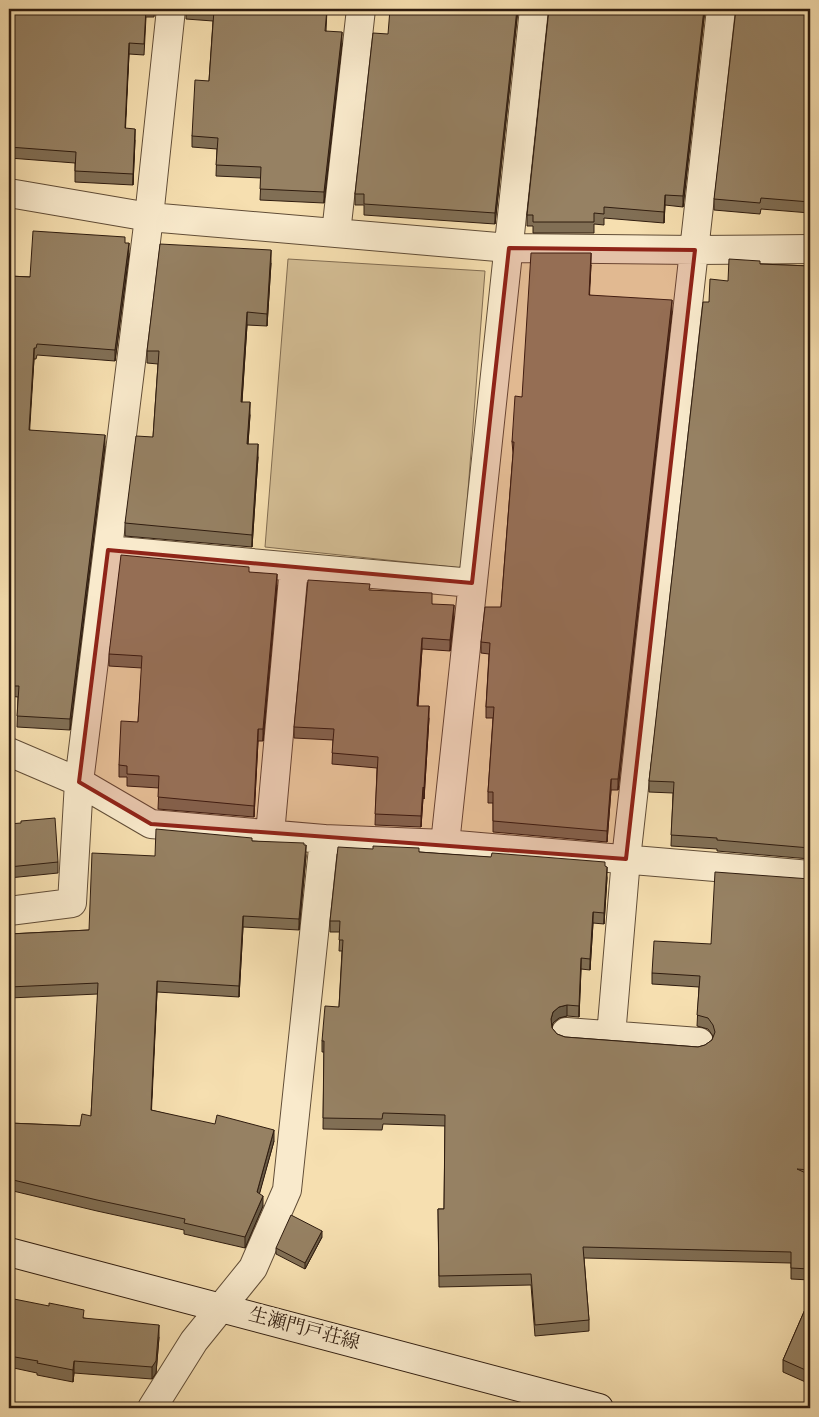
<svg xmlns="http://www.w3.org/2000/svg" width="819" height="1417" font-family="'Sorts Mill Goudy','Noto Serif JP',serif">
<style>
.green{fill:#d4be95;stroke:#826d52}
.lines{fill:none;stroke-linecap:round;stroke-linejoin:round}
.minor-casing{stroke:#614d37;stroke-width:30}
.secondary-casing{stroke:#2f1c0f;stroke-width:30}
.minor{stroke:#f9eacc;stroke-width:28}
.secondary{stroke:#f9eacc;stroke-width:28}
.wall{fill:#816f55;stroke:#2f1c0f}
.shaded-wall{fill:#695a45;stroke:#2f1c0f}
.building{fill:#968163;stroke:#2f1c0f}
.marked{fill:#8f2418;fill-opacity:0.2;stroke:#8f2418;stroke-width:4;stroke-linejoin:round}
.labels{text-anchor:middle;dominant-baseline:central;stroke-width:5;stroke-linejoin:round;paint-order:stroke}
.street-label{font-size:19px;fill:#2f1c0f;stroke:#f9eacc}
</style>
<rect width="100%" height="100%" fill="#f6dfb0"/>
<filter id="stains"><feTurbulence type="fractalNoise" baseFrequency=".004" numOctaves="4"/><feColorMatrix values="0 0 0 0 .2 0 0 0 0 .09 0 0 0 0 .02 0 0 0 .5 -.17"/></filter>
<radialGradient id="worn" r=".72"><stop offset=".6" stop-color="#630" stop-opacity="0"/><stop offset="1" stop-color="#630" stop-opacity=".3"/></radialGradient>
<!-- green -->
<path class="green" d="M288,259L485,271L462,568L265,547Z"/>
<g class="lines">
<!-- minor casing -->
<g class="minor-casing">
<path id="minor" d="M9,193L149,217L509,248L695,250L810,249
M336,233L361,9
M108,550L472,583
M9,752L79,782L151,824L324,839L445,844L810,875
M270,834L294,567
M445,844L534,9
M9,911L72,903L79,782L149,217L171,9
M566,1032L699,1042
M611,1036L626,859L721,9
M152,1408L194,1341L253,1268L287,1190L324,839"/>
</g>
<!-- secondary casing -->
<g class="secondary-casing">
<path id="secondary" d="M9,1252L599,1408"/>
</g>
<!-- minor -->
<use href="#minor" class="minor"/>
<!-- secondary -->
<use href="#secondary" class="secondary"/>
</g>
<!-- wall -->
<path class="wall" d="M9,9H155L154,17H146L144,55L129,54L125,128L135,140L133,185L75,182V163L9,158Z
M186,9H327L326,31L342,43L324,203L260,200L261,178L216,176L217,149L192,147V136L209,81L213,21L186,19Z
M518,9L495,224L364,215V205H355V194L388,34Z
M549,9H705L683,207L665,205L664,223L604,218V225L594,224V233H533V226H527V215Z
M810,9V213L761,209L760,214L714,210V199Z
M125,243L129,254L115,361L37,355L36,359H34L29,430L105,446L70,730L17,727L18,697L9,696V276L30,277Z
M271,263L267,326L247,325L242,402L250,415L248,444L258,457L252,547L125,536V523L153,437L158,364L147,363V351Z
M760,264L810,266V859L717,851V849L671,846L673,793L649,792V781L709,302L728,281Z
M591,265L589,295L672,311L618,790H611L607,842L493,832V803H488V792L493,718H486V707L489,654L481,653V642L501,607L513,453L512,442L522,397Z
M249,572L277,585L263,741H258L254,817L158,809L159,788L127,786V777H119V765L138,722L142,668L109,666V654Z
M370,590L432,604L454,616L450,651L422,649L418,706L429,718L424,799L423,798L421,827L375,825L377,768L332,764L333,740L294,738V727Z
M9,824L58,862V873L9,878Z
M252,841L304,845L306,856L299,930L243,927L239,997L157,992L151,1110L274,1141L259,1194L263,1206L245,1248L184,1234V1230L97,1211L9,1190V1123L80,1126L91,1116L98,994L9,998V934L89,930L155,856Z
M419,852L605,866L607,878L604,924L593,923L590,970L581,969L579,1017L567,1016L559,1018L553,1023L552,1028L557,1034L565,1037L698,1047L705,1045L712,1040L713,1036L708,1029L697,1026L699,987L652,984V973L711,944L810,879V1280L791,1279V1263L584,1258L589,1320V1331L535,1336L531,1285L439,1287L438,1209H444L445,1126L383,1124L382,1130L323,1129L324,1052H322V1041L339,1007L342,951H339L340,932H330V921Z
M322,1237L305,1269L276,1254V1248Z
M9,1298L84,1318L159,1337L156,1373L152,1379L74,1373L73,1382L37,1375V1373L9,1367Z
M810,1298V1384L783,1372V1360Z"/>
<!-- shaded-wall -->
<path class="shaded-wall" d="M517,9H518L495,224V213Z
M704,9H705L683,207V196Z
M342,32V43L324,203V192Z
M129,43V54L125,139V128Z
M135,129V140L133,185V174Z
M665,195V205L664,223V212Z
M129,243V254L115,361V350Z
M271,250V263L267,326V314Z
M591,253V265L589,306V295Z
M672,300V311L618,790V779Z
M247,312V325L241,414V402Z
M34,348V359L29,441V430Z
M250,402V415L247,456V444Z
M105,435V446L70,730V719Z
M258,444V457L252,547V535Z
M277,574V585L263,741V729Z
M454,605V616L450,651V640Z
M422,638V649L417,717V706Z
M429,706V718L424,799V788Z
M258,729V741L254,817V806Z
M611,779V790L607,842V831Z
M423,787V798L421,827V816Z
M306,845V856L299,930V919Z
M607,867V878L604,924V913Z
M593,912V923L590,970V959Z
M243,916V927L239,997V986Z
M581,958V969L579,1017V1006Z
M157,981V992L151,1121V1110Z
M567,1005V1016L559,1018L553,1023L551,1030V1019L553,1012L559,1007Z
M274,1130V1141L257,1203V1192Z
M263,1196V1206L245,1248V1237Z
M322,1231V1237L305,1269V1263Z
M159,1325V1337L156,1373L152,1379V1367Z
M74,1361V1373L73,1382V1370Z"/>
<!-- building -->
<path class="building" d="M9,9H146L144,44L129,43L125,128L135,129L133,174L75,171L76,152L9,147Z
M193,9H327L325,31L342,32L324,192L260,189L261,167L216,165L218,138L192,136L195,80L209,81L214,10Z
M390,9H517L495,213L364,204V194H355L373,33L388,34Z
M549,9H704L683,196L665,195L664,212L604,207V214L594,213V222H533V215H527Z
M736,9H810V202L761,198L760,203L714,199Z
M33,231L125,237V243H129L115,350L37,344L36,348H34L29,430L105,435L70,719L17,716L19,686H9V276L30,277Z
M160,244L271,250L267,314L247,312L241,402H250L247,444H258L252,535L125,523L136,436L153,437L159,351H147Z
M531,253H591L589,295L672,300L618,779H611L607,831L493,821V792H488L494,707H486L490,643L481,642L485,607H501L514,442H512L515,396L522,397Z
M729,259L760,261V264L810,266V848L717,840V838L671,835L674,782L649,781L703,302H709L710,279L728,281Z
M121,555L249,567V572L277,574L263,729H258L254,806L158,797L159,776L127,774V766L119,765L121,721L138,722L142,656L109,654Z
M308,580L370,584L369,590L432,593V604L454,605L450,640L422,638L417,706H429L424,788L423,787L421,816L375,814L378,757L332,753L334,729L294,727Z
M55,818L58,862L9,867V824L21,823V821Z
M156,829L252,838V841L304,843V845H306L299,919L243,916L239,986L157,981L151,1110L215,1124L217,1115L274,1130L257,1192L263,1196L245,1237L184,1223L185,1219L97,1200L9,1179V1123L80,1126L82,1114L91,1116L98,983L9,987V934L89,930L92,853L155,856Z
M373,846L419,848V852L491,857L492,853L605,862V866L607,867L604,913L593,912L590,959L581,958L579,1006L567,1005L559,1007L553,1012L551,1019L552,1028L557,1034L565,1037L698,1047L705,1045L712,1040L715,1032L713,1025L708,1018L697,1015L700,976L652,973L654,941L711,944L715,872L810,879V1170L797,1169L810,1175V1269L791,1268V1252L583,1247L589,1320L535,1325L531,1274L439,1276L438,1209H444L445,1115L383,1113L382,1119L323,1118L324,1041H322L325,1006L339,1007L343,940H339L340,921H330L338,847L373,849Z
M291,1215L322,1231L305,1263L276,1248Z
M9,1298L49,1306V1303L84,1310L83,1318L159,1325L156,1361L152,1367L74,1361L73,1370L37,1363L38,1361L9,1356Z
M810,1298V1372L783,1360Z
M432,1406L442,1408H431Z"/>
<!-- marked area -->
<path class="marked" d="M509,248L695,250L626,859L151,824L79,782L108,550L472,583Z"/>
<g class="labels">
<!-- street labels -->
<g class="street-label">
<text transform="translate(304 1330) rotate(15)">生瀬門戸荘線</text>
</g>
</g>
<!-- margin -->
<rect width="819" height="1417" fill="none" stroke="#f6dfb0" stroke-width="30"/>
<rect x="10" y="10" width="799" height="1397" fill="none" stroke="#2f1c0f" stroke-width="2.5"/>
<rect x="15" y="15" width="789" height="1387" fill="none" stroke="#2f1c0f"/>
<rect width="100%" height="100%" filter="url(#stains)"/>
<rect width="100%" height="100%" fill="url(#worn)"/>
</svg>
